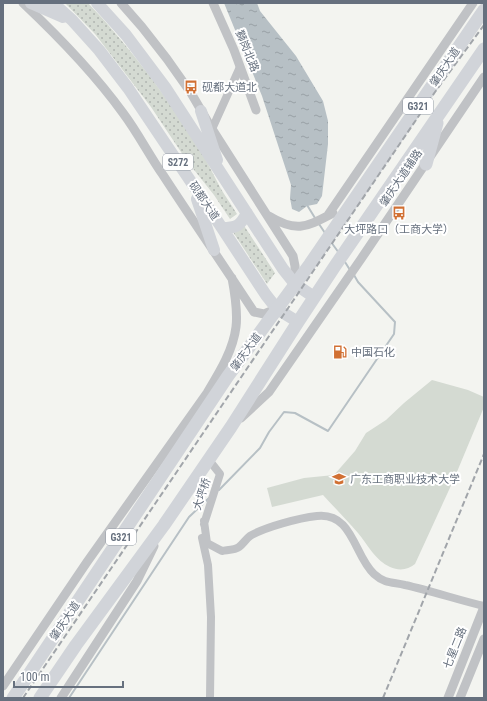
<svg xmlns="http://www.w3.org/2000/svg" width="487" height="701" font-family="'Roboto Condensed','Noto Sans SC',sans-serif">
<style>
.green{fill:url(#green-dots)}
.pitch{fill:#d4dad2}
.water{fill:url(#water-ripples)}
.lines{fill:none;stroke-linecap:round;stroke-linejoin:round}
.stream{stroke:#b7c0c5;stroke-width:2}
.minor{stroke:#c0c2c5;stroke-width:8}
.tertiary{stroke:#c0c2c5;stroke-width:9}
.primary{stroke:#d1d4d9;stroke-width:12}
.trunk{stroke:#d1d4d9;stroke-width:13}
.rail{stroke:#a1a5aa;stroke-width:2;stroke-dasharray:6 3;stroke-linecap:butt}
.labels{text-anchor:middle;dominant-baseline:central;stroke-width:4;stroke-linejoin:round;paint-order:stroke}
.shield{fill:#fff;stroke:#949ba5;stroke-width:1}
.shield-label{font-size:10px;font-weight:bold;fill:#66707e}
.street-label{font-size:11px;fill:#66707e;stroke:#fff}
.poi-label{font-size:11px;fill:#66707e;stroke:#fff;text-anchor:start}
</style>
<defs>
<pattern id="green-dots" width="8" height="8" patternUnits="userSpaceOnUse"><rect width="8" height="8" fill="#d4dad2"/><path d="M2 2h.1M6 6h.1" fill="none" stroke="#b0b5b0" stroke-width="1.8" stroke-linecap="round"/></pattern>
<pattern id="water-ripples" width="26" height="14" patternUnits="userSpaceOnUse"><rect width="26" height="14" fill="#b7c0c5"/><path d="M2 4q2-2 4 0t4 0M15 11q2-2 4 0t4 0" fill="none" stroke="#99a0a5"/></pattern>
</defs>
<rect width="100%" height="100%" fill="#f3f4f0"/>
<!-- green -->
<path class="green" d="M65,3H88C131,48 168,98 201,151C208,163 214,176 221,189C226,197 232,206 237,214L230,219L214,195L187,161L151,107L95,34Z
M243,224L275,273L267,284L233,232Z"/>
<!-- pitch -->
<path class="pitch" d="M432,380L468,390L484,397V407L454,479L415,564C408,570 399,571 390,567C376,561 367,544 358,533C347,520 334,507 323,495L272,507L267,488L304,478L334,475L355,451L366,433L386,420L404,403Z"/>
<!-- water -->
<path class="water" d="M224,3H257L260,11L296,56L323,101L328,121V144L322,196L317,204L307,206L299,212L292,209L290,198L291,185L262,96Z"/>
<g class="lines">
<!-- stream -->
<path class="stream" d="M307,205L315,218
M319,224L325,233
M331,242L339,253
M345,262L350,270
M219,490L260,448L269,432L284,412L295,413L328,431L394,334L395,322L358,282L354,275
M69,698L189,517L209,498"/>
<!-- minor -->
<path class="minor" d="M212,129L240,67
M204,521L207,543L222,551C227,550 235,550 239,547C243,544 246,539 250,536C265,527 299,518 317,516C353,512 354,556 374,574C385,584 393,582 405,585C432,591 458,600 484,606
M204,524L220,474L209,460
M202,538L208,565L211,617L210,698"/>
<!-- tertiary -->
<path class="tertiary" d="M23,3C59,37 94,73 123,113C138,133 149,155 163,175C193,221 224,266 254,312L264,314L276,309
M121,3L142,27L167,59L191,93L212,129L293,256L295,266V284
M213,3L234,50L256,110
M328,215L473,3
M269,216C297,233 306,227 333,213
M241,418L269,392L361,259L484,77
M3,686L87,562L207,393C219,373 233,351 236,327C238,311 235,294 232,278
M61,698L137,581L154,546
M448,698L484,607
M460,698L484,639"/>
<!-- primary -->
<path class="primary" d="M31,3L63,17
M53,3L72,20L99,50L128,88L222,228L266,295L277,309L298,322
M97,3L126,35L165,87L283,269L295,284L314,297
M201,111L217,160
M197,199L214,250
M222,228C237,228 240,226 247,213"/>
<!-- trunk -->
<path class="trunk" d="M426,164L437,123
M13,698L228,376L310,264L484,10
M40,698L76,645L164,525L231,427L298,322L335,266L484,49"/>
<!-- rail -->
<path class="rail" d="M23,698L435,92L484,25
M383,698L484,454"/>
</g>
<!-- icons -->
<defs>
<g id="bus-bare" transform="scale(1.08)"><path d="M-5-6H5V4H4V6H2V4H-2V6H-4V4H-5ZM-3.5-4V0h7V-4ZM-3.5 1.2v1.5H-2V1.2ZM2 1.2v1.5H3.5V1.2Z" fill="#d17033" stroke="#fff" stroke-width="2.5" paint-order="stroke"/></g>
<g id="fuel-bare" transform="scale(1.08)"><path d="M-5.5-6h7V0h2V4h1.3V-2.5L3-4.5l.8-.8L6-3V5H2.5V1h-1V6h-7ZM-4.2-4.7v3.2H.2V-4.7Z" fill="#d17033" stroke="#fff" stroke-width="2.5" paint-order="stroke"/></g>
<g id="university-bare" transform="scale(1.08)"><path d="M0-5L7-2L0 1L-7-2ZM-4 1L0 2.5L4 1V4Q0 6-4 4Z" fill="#d17033" stroke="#fff" stroke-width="2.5" paint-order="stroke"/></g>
</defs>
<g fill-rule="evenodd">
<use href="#bus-bare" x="191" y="87"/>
<use href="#bus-bare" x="399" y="213"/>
<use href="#fuel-bare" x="340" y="352"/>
<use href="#university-bare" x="339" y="479"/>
</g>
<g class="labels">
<!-- shield labels -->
<g class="shield">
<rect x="403" y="98" width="30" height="16" rx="3"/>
<rect x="163" y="154" width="30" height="16" rx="3"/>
<rect x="106" y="529" width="30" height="16" rx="3"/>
</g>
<g class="shield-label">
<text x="418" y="106">G321</text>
<text x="178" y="162">S272</text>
<text x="121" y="537">G321</text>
</g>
<!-- street labels -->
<g class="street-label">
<text transform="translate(247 51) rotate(68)">獅岗北路</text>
<text transform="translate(445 67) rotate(-56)">肇庆大道</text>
<text transform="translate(401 178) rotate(-56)">肇庆大道辅路</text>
<text transform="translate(204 201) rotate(56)">砚都大道</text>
<text transform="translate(246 352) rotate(-54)">肇庆大道</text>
<text transform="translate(202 494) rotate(-71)">大坪桥</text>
<text transform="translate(65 621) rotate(-56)">肇庆大道</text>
<text transform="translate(455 648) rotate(-68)">七星二路</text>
</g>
<!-- poi labels -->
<g class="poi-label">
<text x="202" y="87">砚都大道北</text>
<text x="399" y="229" text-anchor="middle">大坪路口（工商大学）</text>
<text x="351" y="352">中国石化</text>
<text x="350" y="479">广东工商职业技术大学</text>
</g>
</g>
<!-- border -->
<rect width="487" height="701" fill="none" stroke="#66707e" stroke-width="8"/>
<!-- scale -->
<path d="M14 681v6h109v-6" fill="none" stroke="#66707e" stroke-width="2"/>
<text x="20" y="681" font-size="12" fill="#66707e" stroke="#ffffff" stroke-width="3" paint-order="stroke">100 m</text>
</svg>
